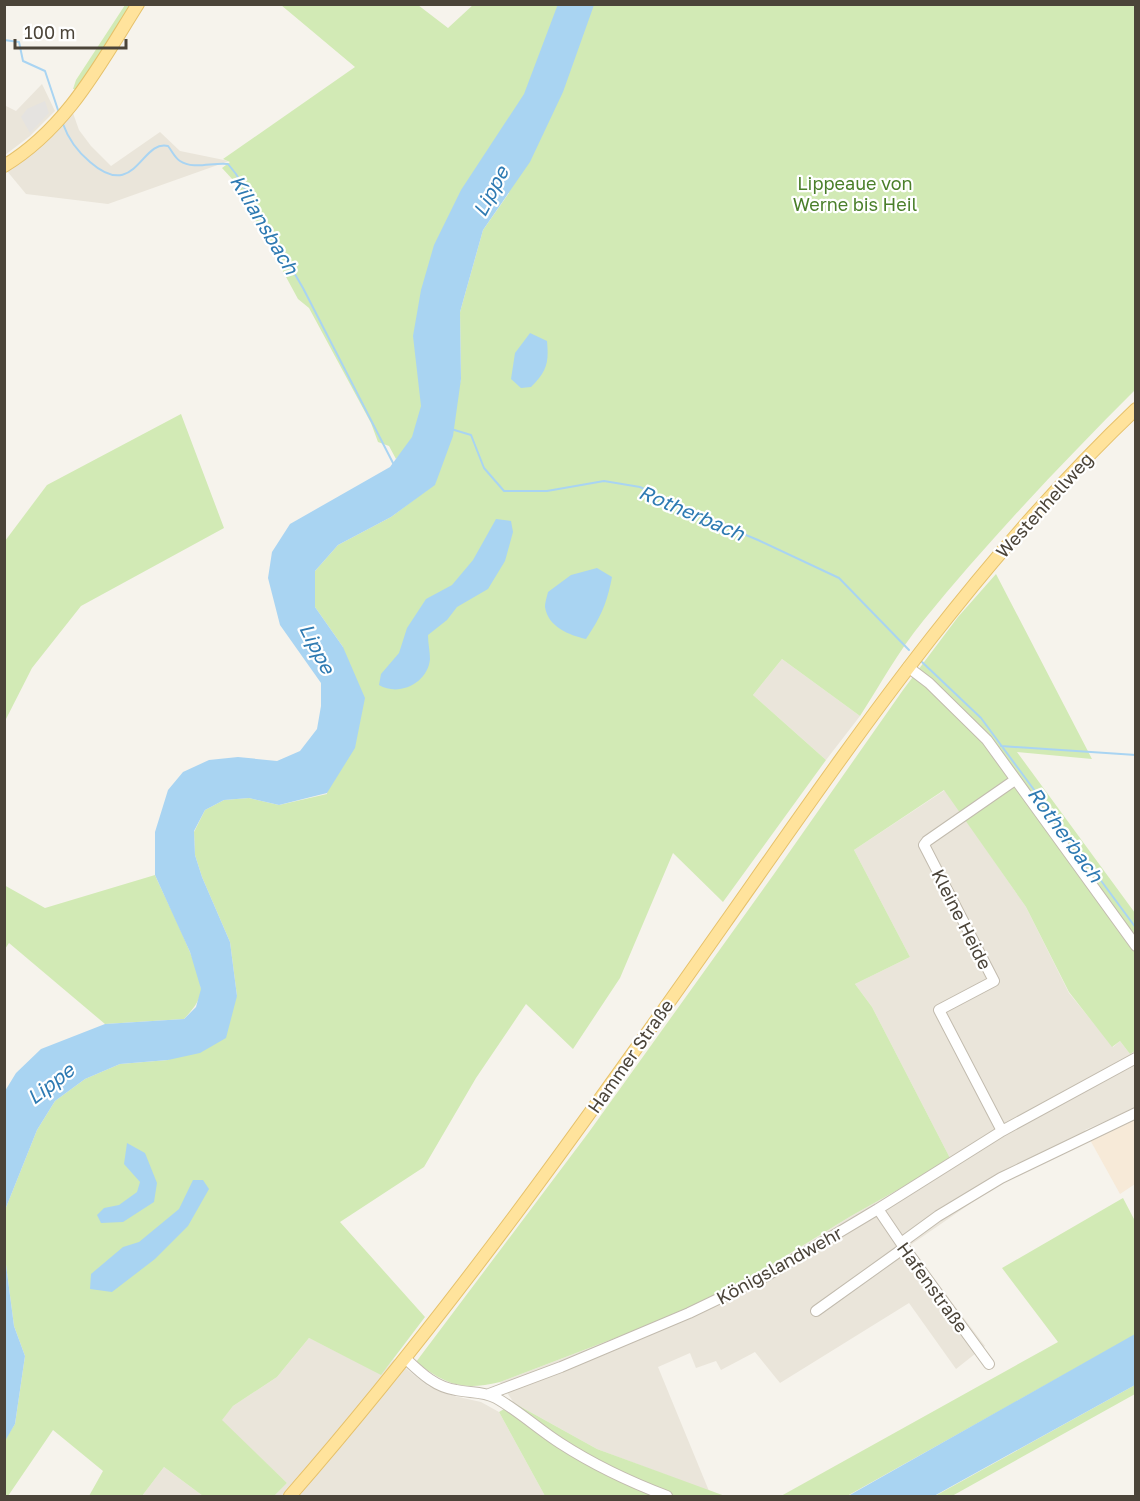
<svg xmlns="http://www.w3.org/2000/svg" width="1140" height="1501" font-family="'Golos Text',sans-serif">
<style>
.residential{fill:#eae5da}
.commercial{fill:#f7ead8}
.green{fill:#d2eab5}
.parking{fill:#e5e3e0}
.water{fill:#a9d4f2}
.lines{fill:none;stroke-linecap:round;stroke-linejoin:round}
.stream{stroke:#a9d4f2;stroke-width:2}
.minor-casing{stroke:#c2bbae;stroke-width:12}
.major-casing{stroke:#e6c16a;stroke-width:14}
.minor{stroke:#fff;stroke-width:10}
.major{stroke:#ffe39c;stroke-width:12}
.labels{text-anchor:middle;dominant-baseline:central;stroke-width:4.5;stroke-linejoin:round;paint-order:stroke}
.park-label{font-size:18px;fill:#4a7f2a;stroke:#fff}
.street-label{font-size:18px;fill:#4b4439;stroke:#fff}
.water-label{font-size:20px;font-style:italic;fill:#2e7ab2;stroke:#fff}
</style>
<rect width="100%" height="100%" fill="#f6f3ec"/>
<!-- residential -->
<path class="residential" d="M42,84L55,111L30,136L5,155L4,105L16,111Z
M73,113L79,130L91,146L111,166L160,132L180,151L229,161L108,204L26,194L7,171L43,143Z
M782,659L860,716L826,760L753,695Z
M945,790L1026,907L1069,993L1113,1047L1120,1041L1130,1054L1135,1051V1108L1085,1130L1089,1138L1003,1181L909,1246L985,1346L956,1369L909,1303L780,1383L755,1352L721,1370L716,1361L696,1368L690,1353L658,1367L709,1491L597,1449L514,1403L500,1382L686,1311L762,1271L851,1216L951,1160L872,1007L855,984L910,957L854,850Z
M309,1338L381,1374L394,1359L428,1386L454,1396L481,1402L499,1412L545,1496H274L287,1483L221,1420L233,1406L277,1377Z
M164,1467L203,1496H142Z"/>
<!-- commercial -->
<path class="commercial" d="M1135,1117V1184L1120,1194L1089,1138Z"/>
<!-- green -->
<path class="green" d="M474,4L1135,5V390C1062,463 989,540 923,621C899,650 880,685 860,716L782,659L753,695L826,760L723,902L673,853L620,978L573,1049L526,1004L476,1078L424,1167L340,1222L425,1317L381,1375L309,1338L277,1377L233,1406L222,1420L287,1483L274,1496H203L164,1467L142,1496H89L103,1471L53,1430L8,1496H5L4,1441L15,1424L25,1356L14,1326L5,1257V1210L37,1130L55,1101L85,1079L120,1064L168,1060L237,996L230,942L202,877L195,855L194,832L205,810L224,800L249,798L279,805L327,794L343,647L315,607V571L338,545L391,517L435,484L461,379L460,312L483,230L509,193L487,173L441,407L396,459L389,446L378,442L371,423L309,308L298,299L234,181L222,168L230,162L223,159L355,67L281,5H418L448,28Z
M125,5H130V10L79,89H73L76,80Z
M181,414L224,528L81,606L32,668L5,721V541L47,485Z
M996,574L1092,759L1017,752L1135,913V1051L1130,1054L1120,1041L1112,1047L1069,992L1026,907L944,790L854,850L910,957L855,984L872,1007L951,1160L851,1216L761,1271L686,1311L500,1382C463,1391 446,1385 416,1362L589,1132L774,874L903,690L958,617Z
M155,875C164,896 204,973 201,992C198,1004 192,1010 184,1019L105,1024L9,943L5,949L4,885L45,908Z
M1123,1198L1135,1221V1335L847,1496H781L1058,1342L1002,1268Z
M1135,1385V1394L952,1496H935Z
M514,1403L597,1449L725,1496H545L499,1412Z"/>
<!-- parking -->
<path class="parking" d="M45,101L49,113L30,133L21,117L27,109Z"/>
<!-- water -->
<path class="water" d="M558,4L594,5L563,92L530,162L483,230L460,312L461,379L453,436L435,485L391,517L338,545L315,571V607L343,647L365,698L355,748L327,793L279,805L249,798L224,800L205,810L194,831L195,855L202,877L230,942L237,996L226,1038L200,1053L168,1060L120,1064L85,1079L55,1101L37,1130L5,1210V1221V1091L16,1073L41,1049L105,1024L184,1019L196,1007L201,989L190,952L155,875V832L168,790L183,772L209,760L238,757L277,761L300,751L317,729L321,706V683L280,625L268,578L272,552L290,524L390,467L412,437L421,406L413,336L421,290L434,245L461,190L524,94Z
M530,333L547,341C549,363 547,371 531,387L521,388L511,379L515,353Z
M496,519L511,521L513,532L505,561L488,589L457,607L447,620L428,635C428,643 430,652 430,659C428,683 399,697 379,685L381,674L399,653L407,628L426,599L452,585L473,560Z
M597,568L612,577C607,603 601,617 586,639C569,635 548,627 545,607C545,603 547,596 548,592L571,575Z
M127,1143L145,1153L157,1183L154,1202L123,1222L101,1223L97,1215L104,1208L119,1205L137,1192L140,1182L124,1164Z
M193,1180H203L209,1189L188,1226L155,1259L112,1292L90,1289L91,1274L123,1247L139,1242L179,1209Z
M5,1257L14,1326L25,1356L15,1424L5,1441Z
M1135,1334V1385L934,1496H848Z"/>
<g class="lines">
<!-- stream -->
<path class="stream" d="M4,40L19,42L23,61L45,71L59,113
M63,124C68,138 78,152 90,162C136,202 141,139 168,146C172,151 175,158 180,161C193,170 213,162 228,164L236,174L303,288L393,463
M451,429L471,435L484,468L504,491H547L604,481L640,487L695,514L758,540L839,578L909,650
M922,662L981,718L1136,928
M1001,746L1136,755"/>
<!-- minor casing -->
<g class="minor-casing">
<path id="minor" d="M908,667L929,683L987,740L1136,946
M1002,1131L939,1010L994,981L924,845L927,841L1015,780
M878,1209L901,1243L989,1364
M901,1243L938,1216L1001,1178L1136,1113
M816,1311L904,1248
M406,1359C421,1373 435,1387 456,1390C470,1393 483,1391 496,1398C519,1411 538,1429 560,1443C594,1465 630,1482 667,1496
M489,1394L561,1367L689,1313L766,1276L878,1209L1002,1131L1136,1058"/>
</g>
<!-- major casing -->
<g class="major-casing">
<path id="major" d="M4,166C67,128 100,64 138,4
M290,1496C448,1315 587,1119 725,923C853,741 974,563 1136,409"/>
</g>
<!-- minor -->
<use href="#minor" class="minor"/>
<!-- major -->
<use href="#major" class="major"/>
</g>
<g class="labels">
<!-- park labels -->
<g class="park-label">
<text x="855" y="183">Lippeaue von<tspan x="855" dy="21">Werne bis Heil</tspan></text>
</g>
<!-- street labels -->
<g class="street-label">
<text transform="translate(1044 505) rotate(-48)">Westenhellweg</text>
<text transform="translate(962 919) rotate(63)">Kleine Heide</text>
<text transform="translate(630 1056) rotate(-55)">Hammer Straße</text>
<text transform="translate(779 1265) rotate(-29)">Königslandwehr</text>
<text transform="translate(933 1287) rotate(54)">Hafenstraße</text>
</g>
<!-- water labels -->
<g class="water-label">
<text transform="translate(490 191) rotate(-62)">Lippe</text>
<text transform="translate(265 224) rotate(59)">Kiliansbach</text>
<text transform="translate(692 512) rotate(23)">Rotherbach</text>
<text transform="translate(318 648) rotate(63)">Lippe</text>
<text transform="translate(1066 834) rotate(54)">Rotherbach</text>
<text transform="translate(50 1083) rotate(-38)">Lippe</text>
</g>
</g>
<!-- border -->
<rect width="1140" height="1501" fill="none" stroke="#4b4439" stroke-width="12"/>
<!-- scale -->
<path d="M15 39v9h111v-9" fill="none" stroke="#4b4439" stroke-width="3"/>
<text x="24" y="39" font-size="18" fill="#4b4439" stroke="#ffffff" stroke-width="4.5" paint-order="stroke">100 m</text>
</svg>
